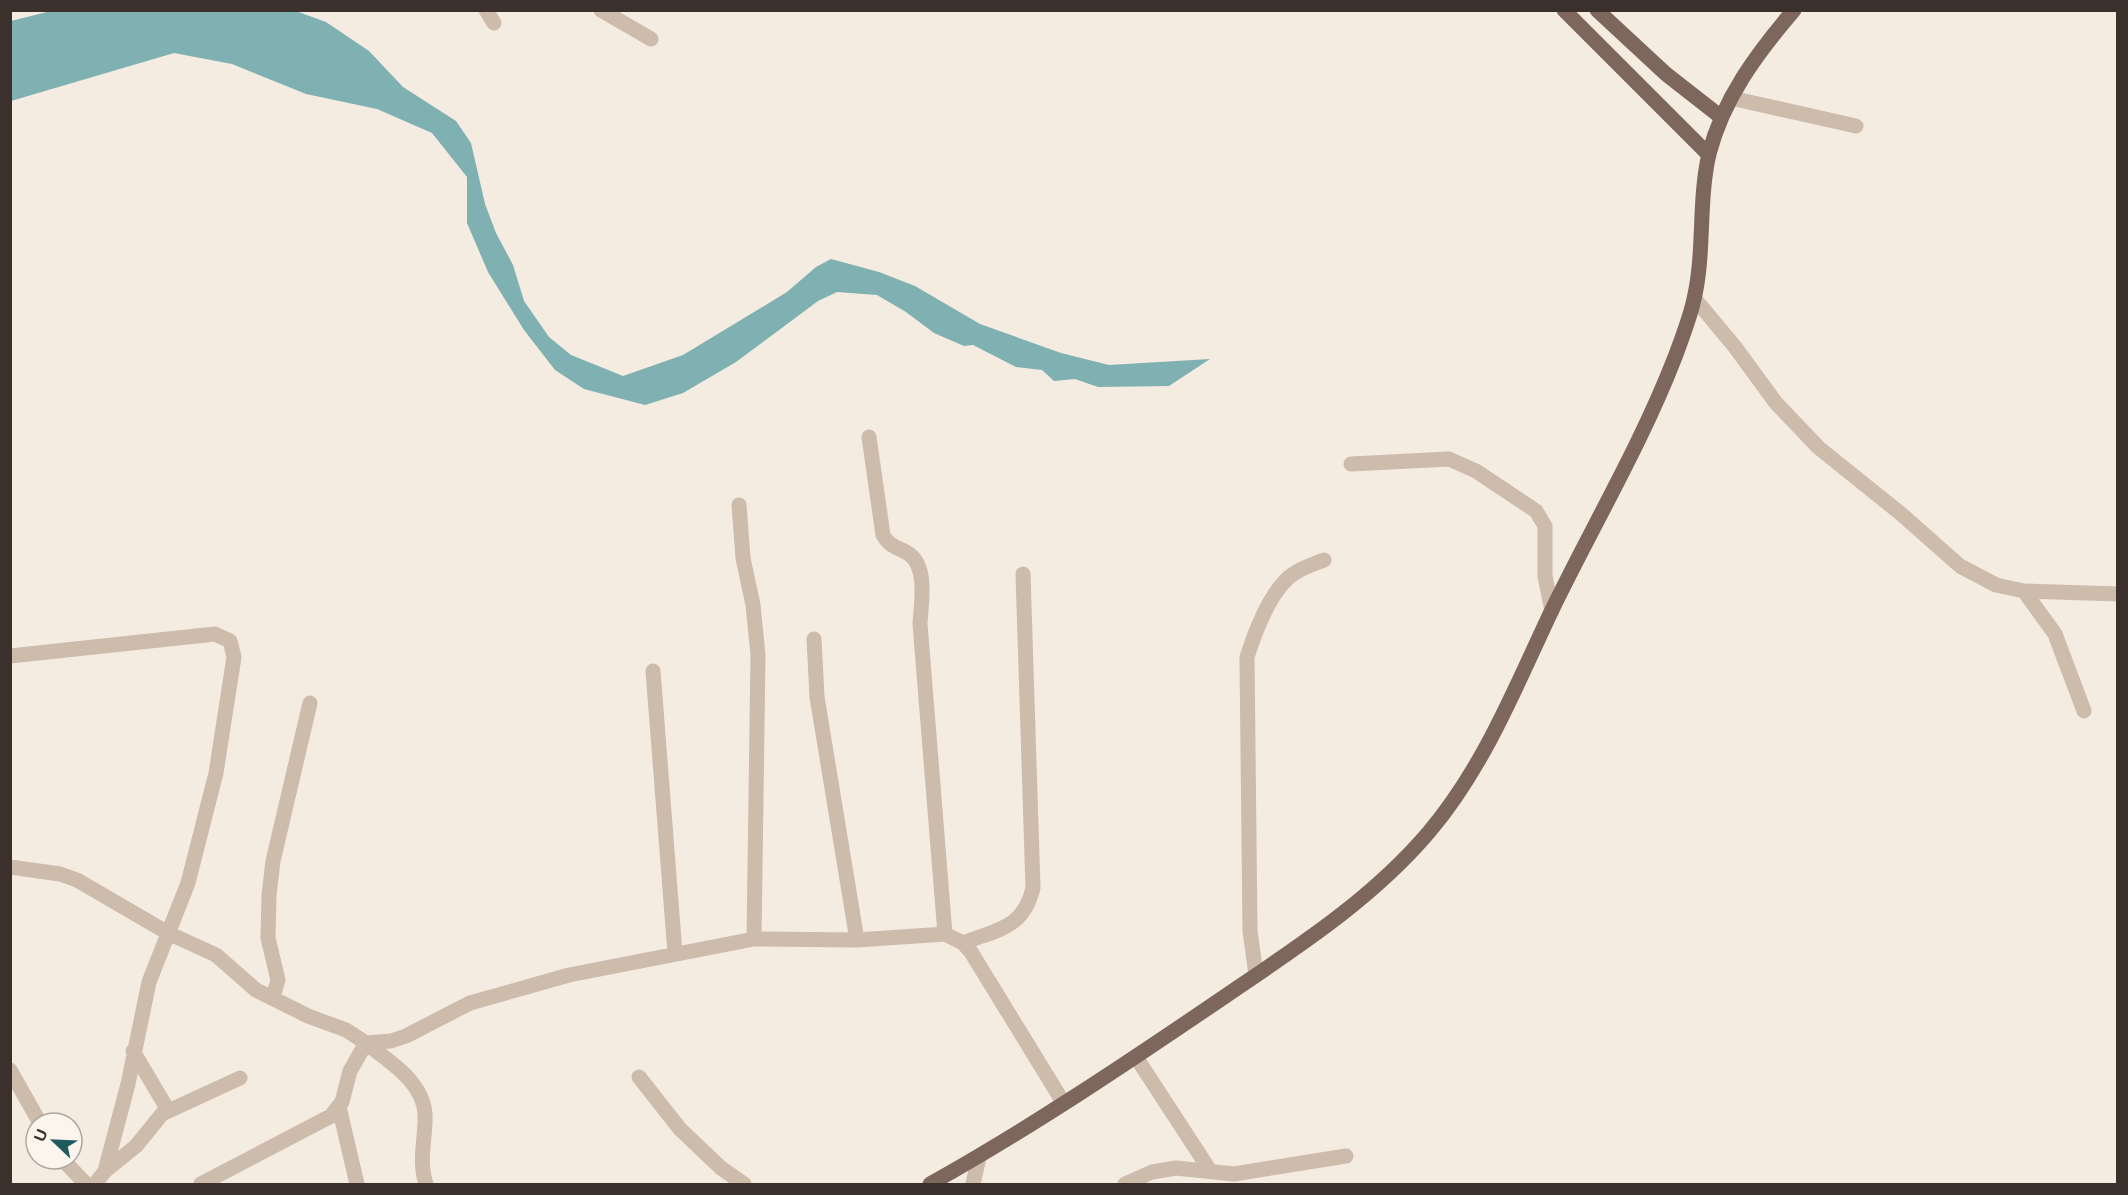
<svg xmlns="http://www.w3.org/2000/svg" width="2128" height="1195" font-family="Helvetica,sans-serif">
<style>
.water{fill:#7fb0b2}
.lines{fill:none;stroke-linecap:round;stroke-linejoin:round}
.minor{stroke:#cdbbac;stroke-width:15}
.major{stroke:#7d675c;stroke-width:15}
</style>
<rect width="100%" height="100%" fill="#f4ebe1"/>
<!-- water -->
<path class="water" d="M51,11L293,10L326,22L369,51L403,87L456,121L471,143L485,204L496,233L513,265L524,301L549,337L571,355L623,376L683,355L787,292L816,267L831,259L879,272L915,286L980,324L1061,353L1109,365L1210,359L1169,386L1098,387L1075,379L1054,381L1042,370L1016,367L973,345L964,346L934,333L906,312L877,295L837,292L818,301L736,362L683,393L645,405L584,389L555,370L524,330L488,272L467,223V177L432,133L377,109L306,94L232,64L174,53L11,101V21Z"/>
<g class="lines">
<!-- minor -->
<path class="minor" d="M486,10L494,23
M601,10L651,39
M1731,98L1856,126
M1695,299L1735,347L1776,403L1819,448L1900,513L1960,566L1996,585L2024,591L2118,594
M869,437L883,535C889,547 899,547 909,554C928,567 921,604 920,624L945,934
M1351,464L1449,459L1476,471L1536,511L1545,526V576L1552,611
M739,505L743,558L753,605L758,655L754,939
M2024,591L2055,634L2084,711
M814,639L817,697L857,940
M10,656L215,634L230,641L234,657L216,773L188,883L149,982L128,1084L105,1171
M653,671L675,953
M10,867L60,874L77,880L168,933L216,955L256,990L308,1016L346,1030L366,1043L350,1071L342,1102L331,1116L201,1184
M963,943C998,929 1023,929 1033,888L1023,574
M1256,975L1250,931L1247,657C1255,632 1267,599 1286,580C1296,570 1311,565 1324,560
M273,997L278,980L268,938L269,895L273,861L310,703
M366,1043L391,1041L406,1036L470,1003L569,975L754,939L857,940L945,934L963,943L971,952L1063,1102
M366,1043C388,1061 423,1081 425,1114C426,1138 418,1160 426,1184
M133,1051L168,1110
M1136,1057L1209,1169
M10,1070L40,1123
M639,1077L680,1129L721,1168L744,1184
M339,1107L357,1184
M62,1159L86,1184
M95,1184L105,1171L136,1146L162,1114L240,1078
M973,1184L979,1157
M1125,1184L1152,1172L1176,1168L1234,1174L1346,1156"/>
<!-- major -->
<path class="major" d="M1564,10L1709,155
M1597,10L1666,74L1721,117
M930,1184C1032,1127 1130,1061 1227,995C1299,946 1372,899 1429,832C1484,767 1515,688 1551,612C1592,527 1641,445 1675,357C1682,338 1690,318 1694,299C1705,252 1698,202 1709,154C1723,99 1757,53 1794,10"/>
</g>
<!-- border -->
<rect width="2128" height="1195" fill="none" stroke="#3b302b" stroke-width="24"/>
<!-- north arrow -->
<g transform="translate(54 1141) rotate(293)"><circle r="28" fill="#fbf5ee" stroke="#aea6a0" stroke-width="1.5"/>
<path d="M0-4.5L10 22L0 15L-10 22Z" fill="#1f5a5e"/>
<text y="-9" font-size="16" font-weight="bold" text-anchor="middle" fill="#3b302b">U</text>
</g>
</svg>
